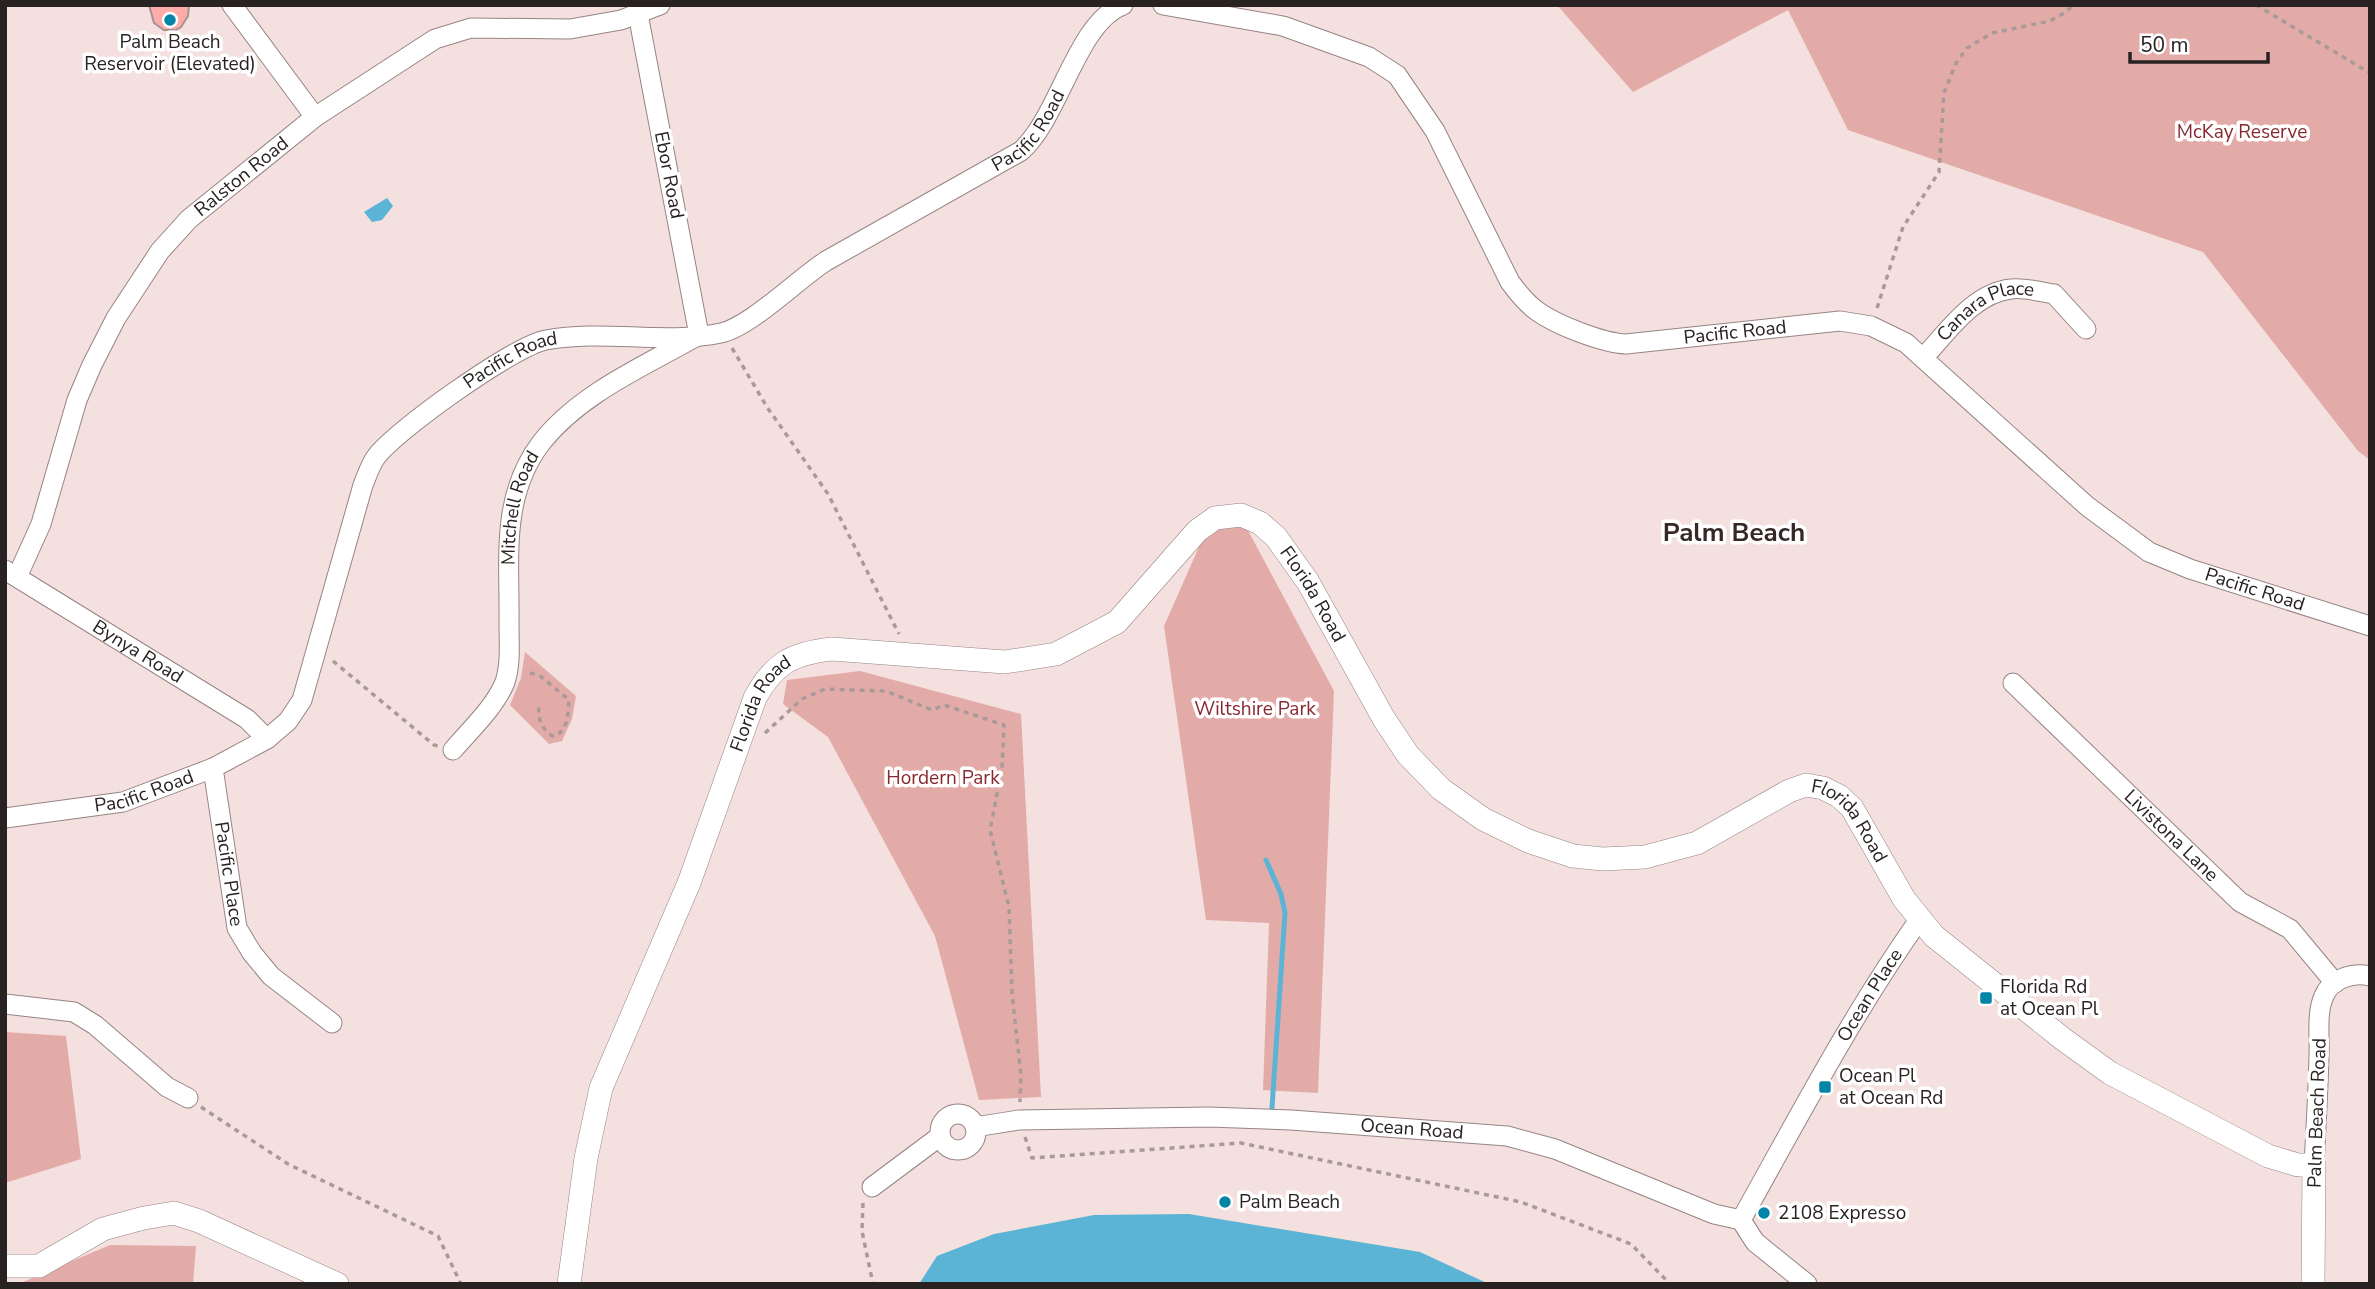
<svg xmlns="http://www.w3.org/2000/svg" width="2375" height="1289" font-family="'Nunito Sans',sans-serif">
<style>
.green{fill:#e3aba8}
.water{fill:#5bb4d5}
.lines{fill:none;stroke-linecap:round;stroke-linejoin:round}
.stream{stroke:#5bb4d5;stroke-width:5}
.building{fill:#feaca9;stroke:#a49291;stroke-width:2}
.minor-casing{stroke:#968483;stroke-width:21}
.major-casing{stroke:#968483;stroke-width:24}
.path{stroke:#a99a99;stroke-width:3.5;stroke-dasharray:5 5;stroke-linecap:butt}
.minor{stroke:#fff;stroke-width:19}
.major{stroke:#fff;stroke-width:23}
.poi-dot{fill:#0385a8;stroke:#fff;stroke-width:2.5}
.labels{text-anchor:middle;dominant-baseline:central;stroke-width:7;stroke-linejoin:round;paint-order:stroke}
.poi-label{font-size:19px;fill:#292222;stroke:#fff;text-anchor:start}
.street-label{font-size:19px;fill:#292222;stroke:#fff}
.park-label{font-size:19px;fill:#87292e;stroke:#fff}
.district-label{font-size:26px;font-weight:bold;fill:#372828;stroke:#fff}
</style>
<rect width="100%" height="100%" fill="#f4e0df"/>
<!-- green -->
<path class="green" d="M1557,5H2370V460L2358,451L2203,252L1848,130L1788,10L1633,92Z
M1235,506L1334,691L1318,1093L1263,1090L1269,923L1206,920L1164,626L1214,513Z
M525,652L576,696L572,719L562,741L549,744L510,705L521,678Z
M860,671L1021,714L1041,1097L979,1100L935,936L828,737L783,704L787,680Z
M5,1032L66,1036L81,1159L5,1183Z
M110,1245L196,1246L193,1284H18Z"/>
<!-- water -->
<path class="water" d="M387,198L393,206L382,220L372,222L364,212Z
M1189,1214L1420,1252L1489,1284H919L937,1256L994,1234L1094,1215Z"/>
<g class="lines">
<!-- stream -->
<path class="stream" d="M1266,860L1281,894L1285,913L1272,1108"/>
</g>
<!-- building -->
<path class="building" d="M149,5H189L188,16L181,27L176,30H164L154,23Z"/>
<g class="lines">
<!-- minor casing -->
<g class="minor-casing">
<g id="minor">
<path d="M232,5L315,117"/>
<path id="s1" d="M1163,5L1283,26L1369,57L1397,75L1435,131L1510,282C1518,293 1526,303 1537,311C1556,325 1603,343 1626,344L1840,321L1871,326L1906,343L2087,506L2149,552L2190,569L2370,626"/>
<path id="s2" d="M1923,358C1947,333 1973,293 2011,289C2024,287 2041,292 2054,294L2086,329"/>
<path id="s3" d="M5,570L247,719L267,739"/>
<path id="s4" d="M17,577L41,524L77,400L92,365L116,318L160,251L189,219L315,117L435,39L471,28L570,29L621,20L660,5"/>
<path id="s5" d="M2013,683L2240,902L2290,929L2335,983"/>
<path id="s6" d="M453,750C471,729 495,707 505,682C511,664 509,642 509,623C510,560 500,497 541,443C580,393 645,366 699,335L638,14"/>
<path id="s7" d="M213,768L237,928L252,953L271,976L332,1023"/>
<path id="s8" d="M5,818L123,802L213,768L267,739L288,721L302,700L363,485C367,476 370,465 376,457C396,430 514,346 546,340C604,329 663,345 721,333C750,327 798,279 826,261L1021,151C1060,116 1077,22 1123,5"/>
<path d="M5,1004L74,1012L95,1025L167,1087L188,1098"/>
<circle cx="958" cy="1132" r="18"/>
<path id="s9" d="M975,1127L1019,1120L1209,1117L1291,1120L1507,1136L1555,1149L1714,1214L1741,1220"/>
<path d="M2314,1165C2316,1129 2318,1092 2319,1056C2320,1038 2316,1013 2324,996C2331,979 2352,972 2370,976"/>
<path d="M872,1187L939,1137"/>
<path id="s10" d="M1741,1220C1797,1120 1853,1013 1919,920"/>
<path d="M1741,1220L1755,1242L1807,1284"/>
</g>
</g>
<!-- major casing -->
<g class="major-casing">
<g id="major">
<path d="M5,1266H39L103,1229L144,1218L174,1213L199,1221L337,1284"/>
<path id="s11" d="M569,1284L586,1158L601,1088L689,883L755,698C774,663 793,653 832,649L1005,662L1056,654L1117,622L1197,531L1215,518L1241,515L1260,523L1276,537L1308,582L1384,719L1408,755L1441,789L1483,819L1528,841L1573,856L1603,859L1645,857L1697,843L1789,791L1806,785L1823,788L1839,796L1852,808L1904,899L1934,936L2063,1039L2110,1073L2268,1156L2298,1165H2314L2313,1284"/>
</g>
</g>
<!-- path -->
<path class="path" d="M2256,5L2370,73
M1877,308L1903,227L1939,172L1944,93L1956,63L1967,48L1992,33L2050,21L2066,12L2073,5
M732,348L767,407L828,494L899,634
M333,661L434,745L438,746
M530,673L539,675L569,700C568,714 568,734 552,736C540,726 538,720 539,705
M765,733L802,699L825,689L886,691L932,710L944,705L1004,725L1002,769L990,830L1009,907L1012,993L1021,1075L1020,1102
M201,1107L288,1164L438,1236L461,1284
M1025,1137L1032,1158L1241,1143L1521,1202L1631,1244L1670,1284
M863,1203L862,1231L873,1284"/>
<!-- minor -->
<use href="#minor" class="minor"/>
<!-- major -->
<use href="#major" class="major"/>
</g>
<!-- markers -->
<g class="poi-dot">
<circle cx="170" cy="20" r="7"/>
<rect x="1979" y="991" width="14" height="14" rx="3.5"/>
<rect x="1818" y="1080" width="14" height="14" rx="3.5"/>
<circle cx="1225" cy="1202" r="7"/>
<circle cx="1764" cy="1213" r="7"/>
</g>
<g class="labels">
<!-- poi labels -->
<g class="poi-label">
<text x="170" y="42" text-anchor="middle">Palm Beach<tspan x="170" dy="22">Reservoir (Elevated)</tspan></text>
<text x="2000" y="987">Florida Rd<tspan x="2000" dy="22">at Ocean Pl</tspan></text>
<text x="1839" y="1076">Ocean Pl<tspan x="1839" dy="22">at Ocean Rd</tspan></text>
<text x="1239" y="1202">Palm Beach</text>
<text x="1778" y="1213">2108 Expresso</text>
</g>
<!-- street labels -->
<g class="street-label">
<text stroke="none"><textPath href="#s8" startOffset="1339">Pacific Road</textPath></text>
<text transform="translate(669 175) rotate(79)">Ebor Road</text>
<text stroke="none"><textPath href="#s4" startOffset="469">Ralston Road</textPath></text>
<text stroke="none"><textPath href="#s2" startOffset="82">Canara Place</textPath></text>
<text stroke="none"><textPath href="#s1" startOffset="728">Pacific Road</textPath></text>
<text stroke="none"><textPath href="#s8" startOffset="751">Pacific Road</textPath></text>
<text stroke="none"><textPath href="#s6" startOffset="262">Mitchell Road</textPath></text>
<text stroke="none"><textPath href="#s1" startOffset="1337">Pacific Road</textPath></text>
<text stroke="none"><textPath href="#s11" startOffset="1288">Florida Road</textPath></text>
<text stroke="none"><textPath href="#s3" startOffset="156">Bynya Road</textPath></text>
<text stroke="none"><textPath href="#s11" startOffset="616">Florida Road</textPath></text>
<text stroke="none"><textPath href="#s8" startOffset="142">Pacific Road</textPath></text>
<text stroke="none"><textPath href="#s11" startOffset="1981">Florida Road</textPath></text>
<text stroke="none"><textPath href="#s5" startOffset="220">Livistona Lane</textPath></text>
<text stroke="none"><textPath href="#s7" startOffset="107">Pacific Place</textPath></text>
<text stroke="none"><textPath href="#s10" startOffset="259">Ocean Place</textPath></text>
<text transform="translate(2317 1113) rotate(-88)">Palm Beach Road</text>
<text stroke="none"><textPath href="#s9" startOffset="438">Ocean Road</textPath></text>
</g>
<!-- park labels -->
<g class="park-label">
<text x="2242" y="132">McKay Reserve</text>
<text x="1255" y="709">Wiltshire Park</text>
<text x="943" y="778">Hordern Park</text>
</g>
<!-- district labels -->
<g class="district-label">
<text x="1734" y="532">Palm Beach</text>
</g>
</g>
<!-- border -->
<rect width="2375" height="1289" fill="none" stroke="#292222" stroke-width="14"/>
<!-- scale -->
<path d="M2130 52v10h138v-10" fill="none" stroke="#292222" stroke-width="3.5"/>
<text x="2140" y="52" font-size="21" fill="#292222" stroke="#ffffff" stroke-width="5" paint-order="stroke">50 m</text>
</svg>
